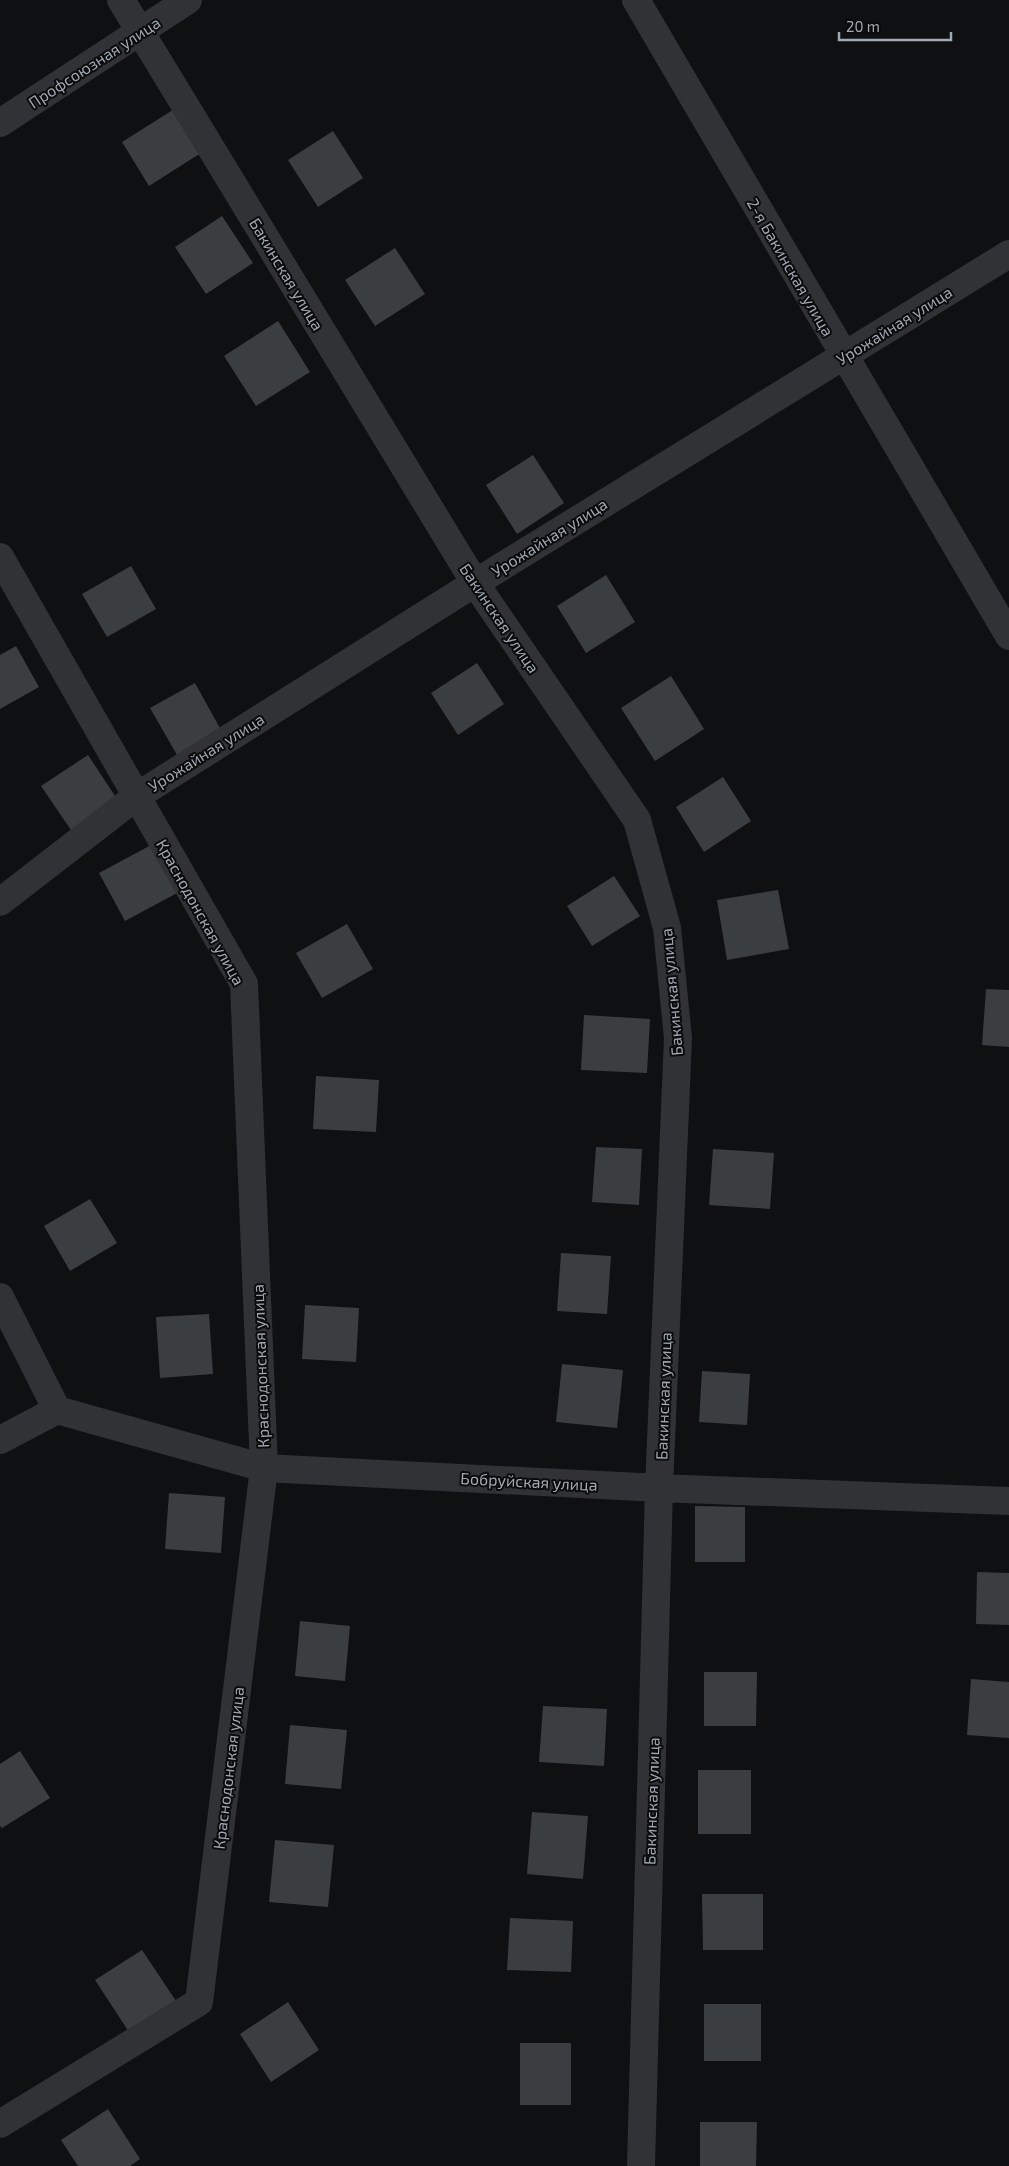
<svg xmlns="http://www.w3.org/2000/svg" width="1009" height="2166" font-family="'Exo 2',sans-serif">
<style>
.building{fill:#3b3e41}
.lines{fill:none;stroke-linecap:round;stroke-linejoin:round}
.minor{stroke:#303236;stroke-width:28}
.labels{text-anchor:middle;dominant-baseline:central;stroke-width:4;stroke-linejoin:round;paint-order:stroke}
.street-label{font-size:16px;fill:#9fa8b3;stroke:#0b0b0c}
</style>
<rect width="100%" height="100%" fill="#0f1011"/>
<!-- building -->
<path class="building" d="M176,108L204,151L149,186L122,142Z
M333,131L363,178L318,207L288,160Z
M222,216L253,263L206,294L175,247Z
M395,248L425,294L375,326L345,280Z
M278,321L310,372L256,406L224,356Z
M533,455L564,503L517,534L486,485Z
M131,566L156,609L107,637L82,594Z
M606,575L635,622L586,653L557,606Z
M16,646L39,687L0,709V655Z
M477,663L504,704L458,735L431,693Z
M671,676L704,729L655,761L621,708Z
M195,683L221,730L177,755L150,708Z
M88,755L119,802L73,833L41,786Z
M723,777L751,821L704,852L676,807Z
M153,844L179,892L125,921L99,873Z
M614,876L640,916L592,946L567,906Z
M778,890L789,949L727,960L717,900Z
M347,924L373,969L322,998L296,953Z
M986,989L1009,990V1047L982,1045Z
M584,1015L650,1019L647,1073L581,1070Z
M316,1076L379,1080L376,1132L313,1129Z
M596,1147L642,1149L639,1205L592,1202Z
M713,1149L774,1153L770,1209L709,1205Z
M90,1199L117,1243L70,1271L44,1226Z
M561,1253L611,1256L607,1314L557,1311Z
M305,1305L359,1308L356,1362L302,1359Z
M209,1314L213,1374L160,1378L156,1317Z
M562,1364L623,1370L617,1428L556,1422Z
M702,1371L750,1374L747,1425L699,1422Z
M169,1493L225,1497L221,1553L165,1549Z
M695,1506L745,1507V1562H695Z
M977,1572L1009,1573V1625L976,1624Z
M300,1621L350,1626L345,1681L295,1676Z
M704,1672H757L756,1726H704Z
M971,1679L1009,1682V1738L967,1735Z
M543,1706L607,1709L604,1766L539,1762Z
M290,1725L347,1730L341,1789L285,1784Z
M20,1751L50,1798L2,1828L0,1826V1764Z
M698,1770H751V1834H698Z
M532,1812L588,1816L583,1879L527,1874Z
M275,1840L334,1845L328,1907L269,1902Z
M702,1894H763V1950H703Z
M510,1918L573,1921L571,1972L507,1970Z
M142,1950L176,2001L129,2032L95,1980Z
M288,2002L319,2050L271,2082L240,2034Z
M704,2004H761V2061H704Z
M520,2043H571V2105H520Z
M108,2109L140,2159L130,2166H78L61,2140Z
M700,2122H757L756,2166H700Z"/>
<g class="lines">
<!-- minor -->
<path class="minor" d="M121,0L475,583L637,820L667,928L678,1038L659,1488L641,2166
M636,0L1009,636
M0,123L188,0
M0,557L244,984L264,1468L199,2002L0,2124
M0,902L137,796L475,583L1009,254
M0,1297L57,1410
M57,1410L264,1468L659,1488L1009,1501
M0,1440L57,1410"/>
</g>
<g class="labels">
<!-- street labels -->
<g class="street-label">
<text transform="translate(94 62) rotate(-33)">Профсоюзная улица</text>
<text transform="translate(791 267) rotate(60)">2-я Бакинская улица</text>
<text transform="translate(287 274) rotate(59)">Бакинская улица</text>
<text transform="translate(894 325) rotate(-32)">Урожайная улица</text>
<text transform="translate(549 537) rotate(-32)">Урожайная улица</text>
<text transform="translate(500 618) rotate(56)">Бакинская улица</text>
<text transform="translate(206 752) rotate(-32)">Урожайная улица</text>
<text transform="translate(201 912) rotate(61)">Краснодонская улица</text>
<text transform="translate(671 992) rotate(-95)">Бакинская улица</text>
<text transform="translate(260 1366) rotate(-92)">Краснодонская улица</text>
<text transform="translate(663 1396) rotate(-88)">Бакинская улица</text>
<text transform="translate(529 1481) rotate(3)">Бобруйская улица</text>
<text transform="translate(228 1768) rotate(-83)">Краснодонская улица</text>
<text transform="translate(651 1801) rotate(-88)">Бакинская улица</text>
</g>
</g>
<!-- scale -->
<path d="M839 32v8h112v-8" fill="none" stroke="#9fa8b3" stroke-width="2.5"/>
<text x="846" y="32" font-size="15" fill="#9fa8b3" stroke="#0b0b0c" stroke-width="4" paint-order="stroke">20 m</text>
</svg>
